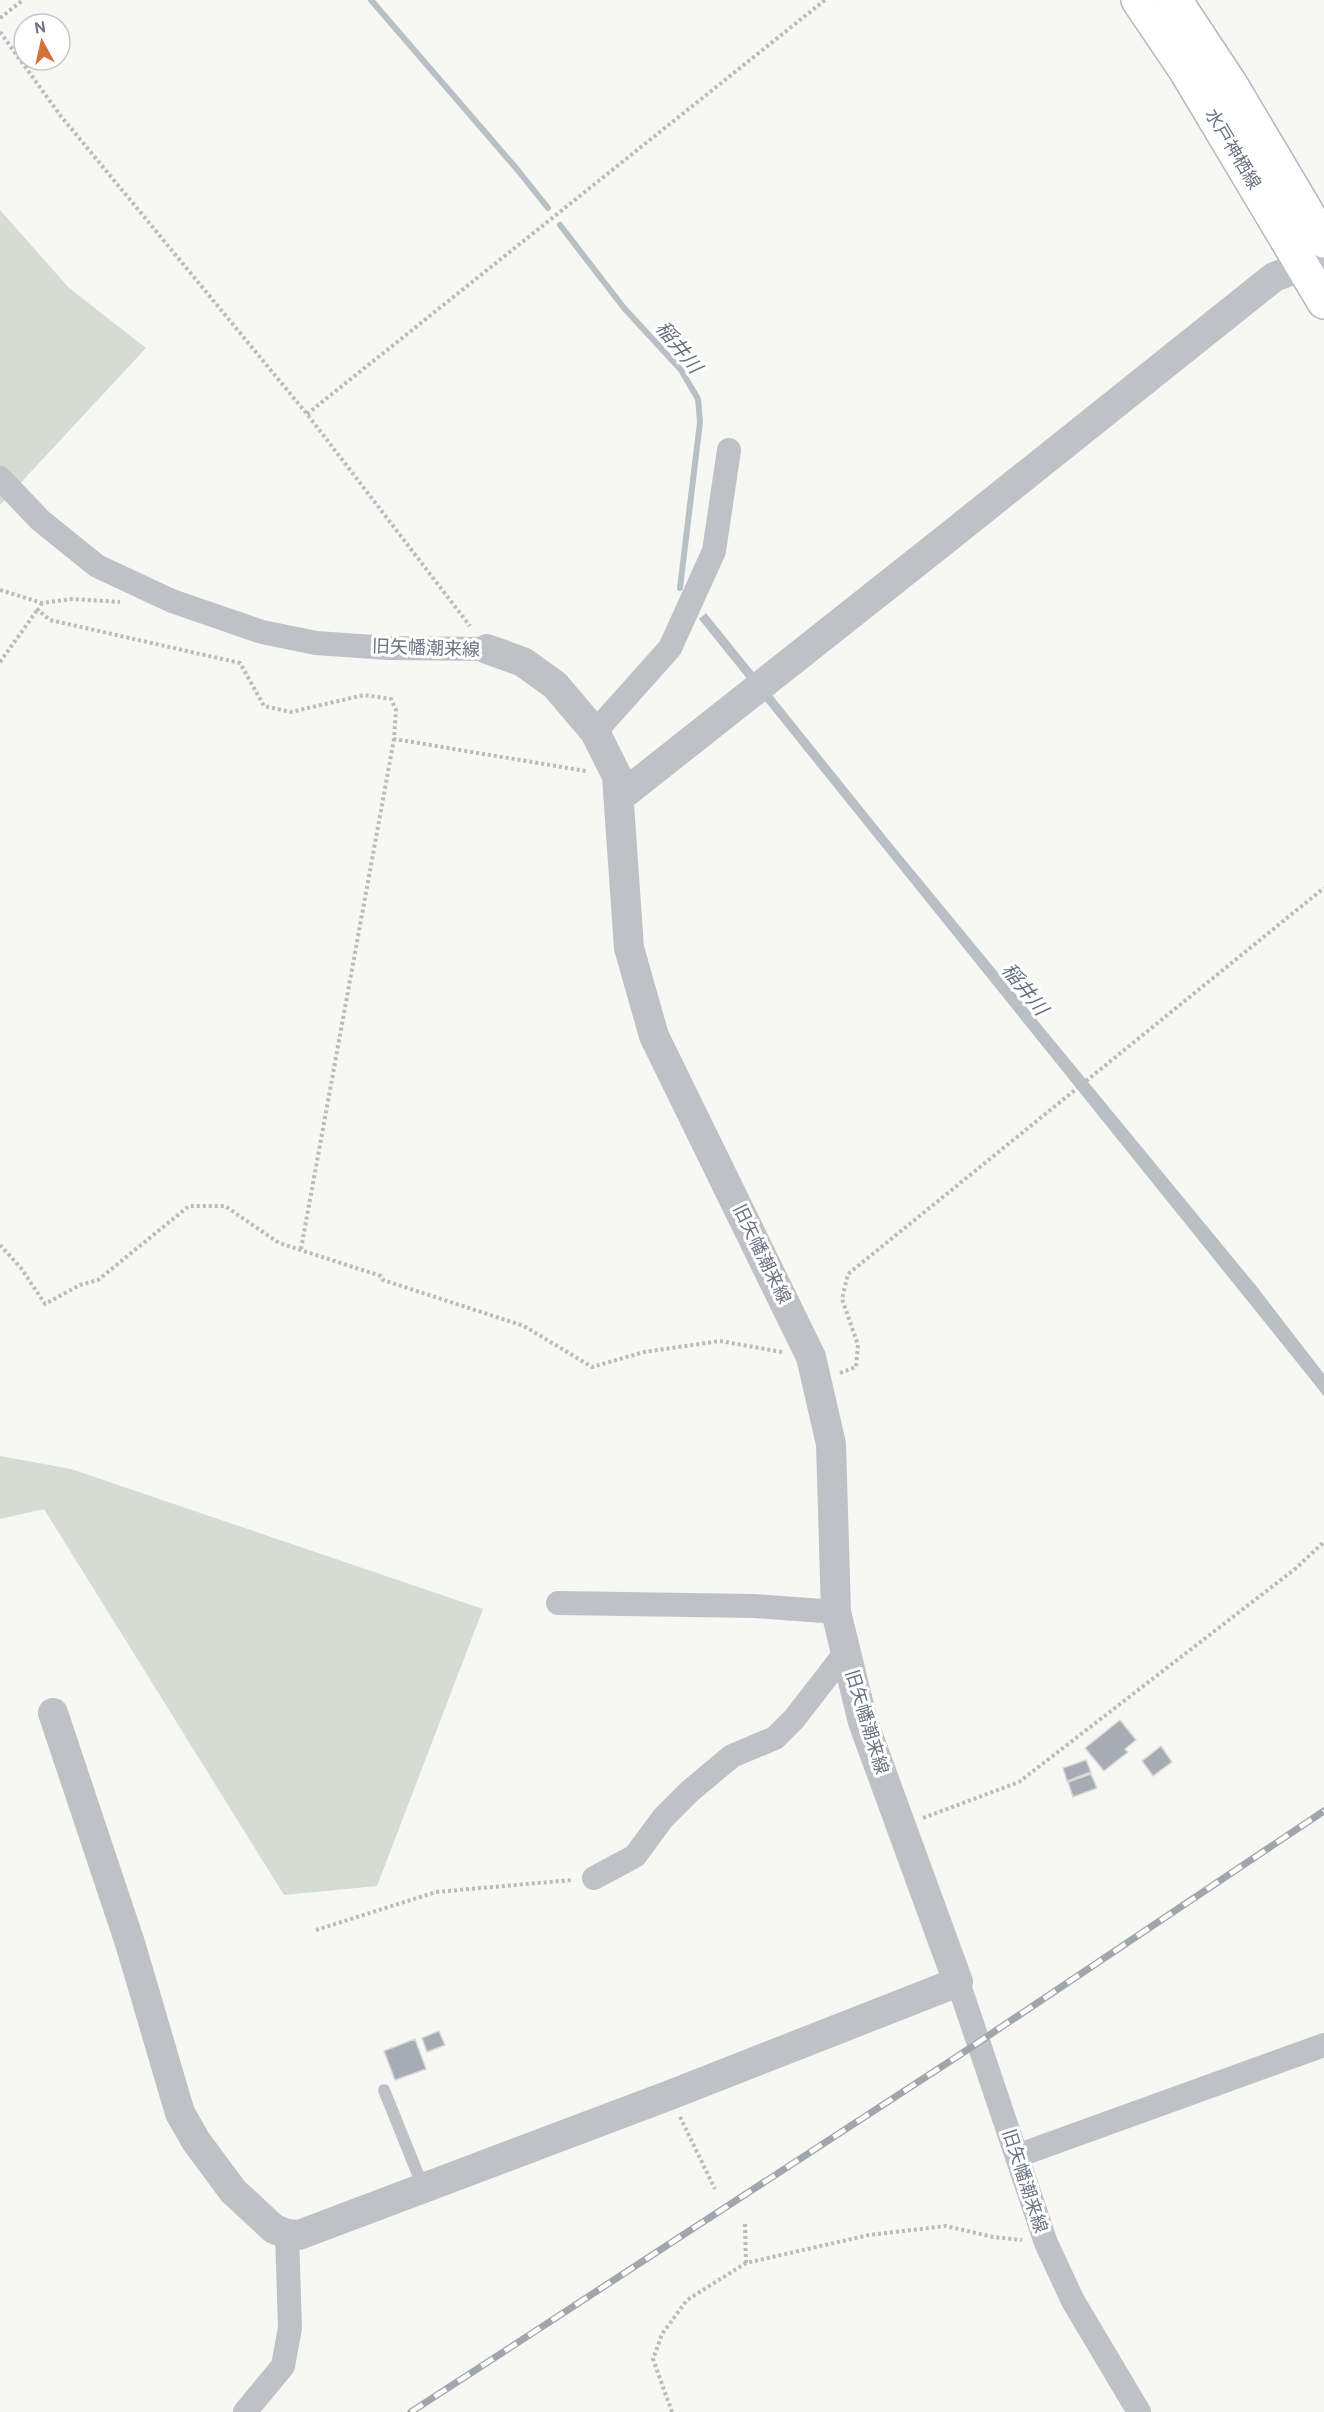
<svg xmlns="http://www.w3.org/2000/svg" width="1324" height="2412" font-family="Cabin,'Noto Sans JP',sans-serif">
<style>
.green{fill:#d6dbd4}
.water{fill:#b8c0c6}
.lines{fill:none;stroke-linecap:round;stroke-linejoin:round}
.stream{stroke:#b8c0c6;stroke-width:6}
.building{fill:#a6acb3;stroke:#d8d9d7;stroke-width:1.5}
.primary-casing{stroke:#b5b7bc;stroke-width:36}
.path{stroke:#b9bbbe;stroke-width:4;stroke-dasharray:3 3;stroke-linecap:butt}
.service{stroke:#bfc1c6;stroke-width:12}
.minor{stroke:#bfc1c6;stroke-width:24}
.tertiary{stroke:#bfc1c6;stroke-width:30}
.primary{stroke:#fff;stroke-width:33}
.rail-casing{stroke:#a1a5ac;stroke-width:7}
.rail{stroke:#fff;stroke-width:4.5;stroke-dasharray:14;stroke-linecap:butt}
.labels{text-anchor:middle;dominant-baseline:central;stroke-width:6;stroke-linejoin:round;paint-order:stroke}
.street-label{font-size:18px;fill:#697383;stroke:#fff}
.water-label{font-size:20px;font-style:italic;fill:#64737f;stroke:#fff}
</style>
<rect width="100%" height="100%" fill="#f7f7f4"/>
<!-- green -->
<path class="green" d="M0,210L69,288L146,348L0,505Z
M0,1456L71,1469L483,1609L377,1886L284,1895L44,1509L0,1519Z"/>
<!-- water -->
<path class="water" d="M706,613L887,838L1257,1287L1324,1374V1396L699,619Z"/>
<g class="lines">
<!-- stream -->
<path class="stream" d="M371,0L516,168L548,208
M560,225L624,308L681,370L698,399L700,422L680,588"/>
</g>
<!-- building -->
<path class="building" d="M1120,1720L1136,1740L1125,1749L1128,1752L1104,1771L1085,1748Z
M1161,1746L1172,1762L1153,1776L1142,1761Z
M1086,1760L1091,1772L1067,1781L1063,1768Z
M1091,1774L1097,1788L1073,1797L1068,1782Z
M439,2031L445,2045L427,2052L422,2038Z
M415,2039L426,2069L395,2080L384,2051Z"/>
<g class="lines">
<!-- primary casing -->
<g class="primary-casing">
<path id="primary" d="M1138,0L1186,71L1324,302
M1175,0L1230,83L1324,241"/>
</g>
<!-- path -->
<path class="path" d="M0,18L23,0
M0,32L60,115L307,414L470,626
M307,414L825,0
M0,590L42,603L72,599L120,602
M42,603L38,610L50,620L240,663L264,706L291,712L364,695L391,699L396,710L394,739L586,771
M0,662L38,609
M0,1245L21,1268L45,1304L80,1285L98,1280L189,1206H225L279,1243L381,1276L383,1280L524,1326L592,1367L644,1352L720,1341L782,1352
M301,1249L394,739
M840,1373L856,1367L858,1345L842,1299L848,1274L1324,888
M923,1818L1019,1782L1295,1569L1324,1542
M316,1930L436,1892L572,1880
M680,2117L715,2189
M745,2224L746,2263
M672,2412L653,2359L662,2334L687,2300L746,2263L869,2235L946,2226L993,2237L1022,2240"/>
<!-- service -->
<path class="service" d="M384,2090L423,2187"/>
<!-- minor -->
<path class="minor" d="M0,478L40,520L97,566L172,601L262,632L316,643L388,648L487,649
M595,732L670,648L714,551L729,450
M558,1603L754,1606L836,1612
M594,1878L635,1856L663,1818L690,1791L732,1756L775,1738L794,1719L846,1652
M958,1982L1046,2243L1073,2301L1139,2412
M1017,2156L1324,2045
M245,2412L283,2366L290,2328L287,2234"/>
<!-- tertiary -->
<path class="tertiary" d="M620,797L951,535L1274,277L1303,266L1324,262
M53,1713L130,1943L180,2113L196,2141L233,2191L274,2229L287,2234L299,2235L670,2095L958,1982L863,1722L836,1612L831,1444L811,1357L654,1036L629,948L617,776L595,732L555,685L523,662L487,649"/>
<!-- primary -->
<use href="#primary" class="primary"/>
<!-- rail casing -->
<g class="rail-casing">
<path id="rail" d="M411,2412L958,2056L1324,1811"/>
</g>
<!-- rail -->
<use href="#rail" class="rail"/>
</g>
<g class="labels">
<!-- street labels -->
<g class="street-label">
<text transform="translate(1233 149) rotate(59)">水戸神栖線</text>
<text transform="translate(426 648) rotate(2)">旧矢幡潮来線</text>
<text transform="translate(762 1254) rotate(64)">旧矢幡潮来線</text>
<text transform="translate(867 1722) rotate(73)">旧矢幡潮来線</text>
<text transform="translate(1025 2181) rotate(72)">旧矢幡潮来線</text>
</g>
<!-- water labels -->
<g class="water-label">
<text transform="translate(679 347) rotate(51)">稲井川</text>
<text transform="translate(1025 989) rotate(51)">稲井川</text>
</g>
</g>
<!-- north arrow -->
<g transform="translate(42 42) rotate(352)"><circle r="28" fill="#ffffff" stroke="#c3c7cd" stroke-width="1.5"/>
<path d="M0-4.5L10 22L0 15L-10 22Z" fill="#d37238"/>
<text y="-9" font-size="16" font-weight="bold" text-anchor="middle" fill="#697383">N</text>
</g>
</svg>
